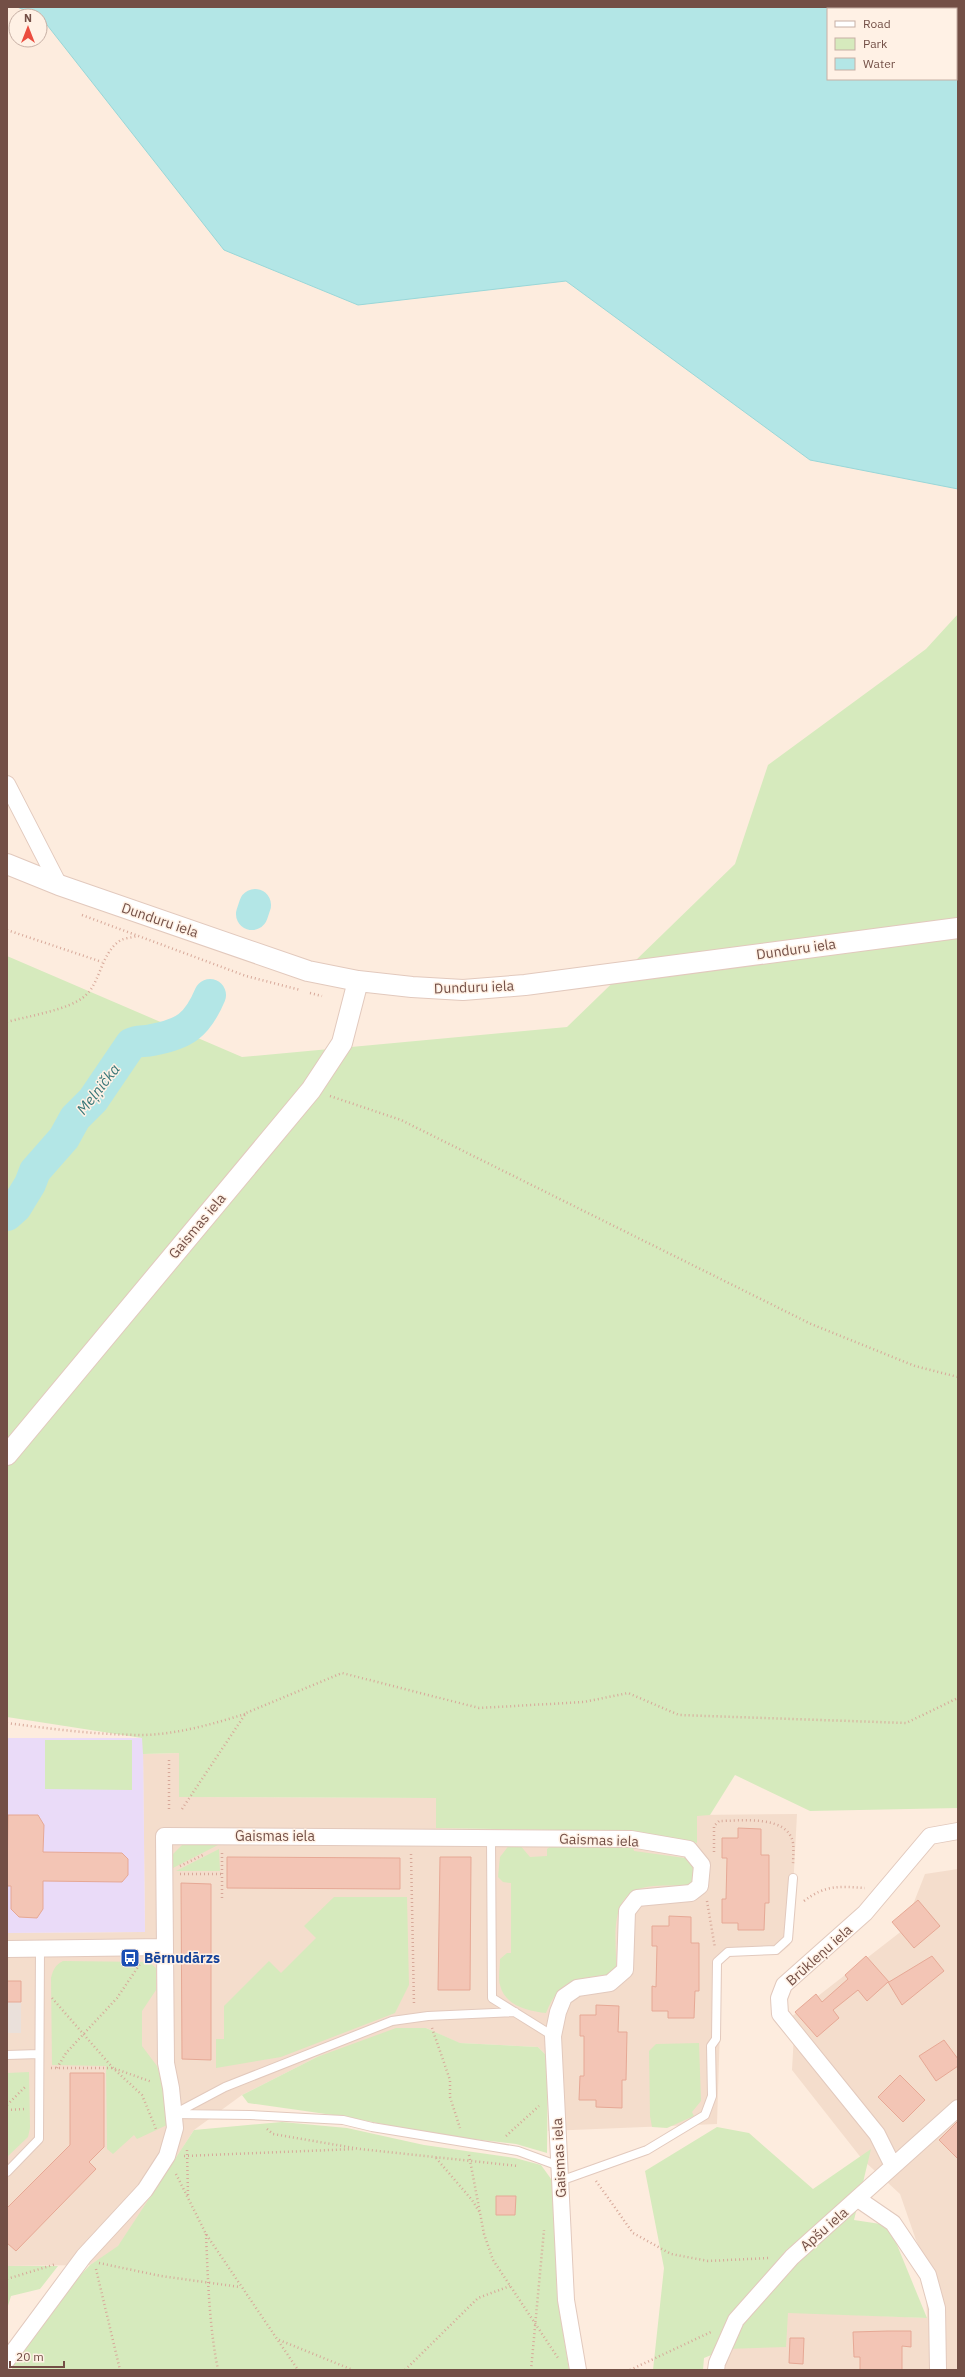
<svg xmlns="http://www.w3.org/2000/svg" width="965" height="2377" font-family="'IBM Plex Sans',sans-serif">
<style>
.residential{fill:#f4ddcc}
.industrial{fill:#eae0da}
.education{fill:#eadbf8}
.green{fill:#d6eabd}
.water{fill:#b3e6e6;stroke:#99d7d8;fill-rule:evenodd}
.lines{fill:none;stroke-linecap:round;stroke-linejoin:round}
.river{stroke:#b3e6e6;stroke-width:32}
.building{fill:#f3c5b5;stroke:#e6a895}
.service-casing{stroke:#e2c9bd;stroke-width:10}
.minor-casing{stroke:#e2c9bd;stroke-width:18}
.tertiary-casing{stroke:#e2c9bd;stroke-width:22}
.path{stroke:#d7a899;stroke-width:2.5;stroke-dasharray:1 3;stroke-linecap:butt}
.service{stroke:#fff;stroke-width:8}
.minor{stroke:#fff;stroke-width:16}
.tertiary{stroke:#fff;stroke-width:20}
.labels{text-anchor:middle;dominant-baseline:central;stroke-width:3;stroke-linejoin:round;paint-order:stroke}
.street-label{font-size:14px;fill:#734f46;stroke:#fff1e5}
.transit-label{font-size:14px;font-weight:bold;fill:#164399;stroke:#fff1e5;text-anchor:start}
.water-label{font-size:15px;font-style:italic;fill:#3a7879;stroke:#fff1e5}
</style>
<rect width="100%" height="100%" fill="#fdecde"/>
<!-- residential -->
<path class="residential" d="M179,1753L180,1797L436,1798L437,1828L624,1831L697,1843L696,1815L797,1814L790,1945L778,1955H733L722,1963L717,2124L548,2131V2057L538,2047L459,2043L426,2028L317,2057L242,2095L194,2130L118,2247L90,2265L7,2266V1933L145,1932L143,1754Z
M958,1869V2370H725L726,2349L788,2312L927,2318L925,2260L916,2240L900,2194L862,2159L792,2070L794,2034L791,2017L903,1930L925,1874Z"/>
<!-- industrial -->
<path class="industrial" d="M7,1981H21V2033H7Z"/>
<!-- education -->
<path class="education" d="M7,1738H143L145,1932L7,1933Z"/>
<!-- green -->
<path class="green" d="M958,614V1808L810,1811L735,1775L710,1815L697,1816V1843L624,1831L436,1828V1798L179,1797V1753L143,1754L142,1738L7,1717V956L242,1057L567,1027L735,864L768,765L926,649Z
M45,1740H132V1790L45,1789Z
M510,1844H519L530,1857L547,1856V1849L553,1844L633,1846L634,1851L685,1858L693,1863L695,1873L693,1886C676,1886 649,1883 634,1891C609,1904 617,1946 616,1969L609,1975C575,1978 560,1979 546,2013C528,2011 505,2006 500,1985C498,1978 500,1967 500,1959L507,1953H511V1883L503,1882L498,1877L500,1857Z
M182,1845H218L173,1868L172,1855Z
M219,1849L220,1871H176Z
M334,1897H407L409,1985L395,2013L281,2057L216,2068V2039H224V2006L269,1961L281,1973L316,1938L304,1926Z
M63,1961L149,1962L156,1968V1990L142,2011V2046L157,2066L165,2093L167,2125L137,2139L134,2135L113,2154L107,2149L106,2066L52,2065L51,1978C53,1970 55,1965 63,1961Z
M396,2028H426L460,2043L538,2047L548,2057L547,2153L516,2144L438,2135L347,2117L248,2103L242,2095L317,2057Z
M699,2043L701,2101L692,2112L694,2116L667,2128L652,2127L650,2116L649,2051L656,2044Z
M29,2072L30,2128L28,2137L7,2157V2073Z
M282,2122L347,2128L424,2145L515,2158L541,2165L554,2183L557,2295L569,2370H12V2365L60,2297L90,2265L118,2246L194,2130Z
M717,2127L749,2133L813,2189L871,2149L854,2220L887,2225L895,2240L927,2318L788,2313L786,2347L726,2349L704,2358L703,2370H653L664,2268L645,2171Z
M7,2266H58L40,2289L11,2296L7,2309Z"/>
<!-- water -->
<path class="water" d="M17,7H958V489L810,460L566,281L358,305L224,250L40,16ZM828,9H956V79H828Z"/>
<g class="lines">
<!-- river -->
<path class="river" d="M252,914L255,905
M7,1215L16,1207L30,1184L35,1171L64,1138L75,1118L93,1100L131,1044C138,1040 144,1042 152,1040C184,1034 197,1026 210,995"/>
</g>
<!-- building -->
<path class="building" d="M8,1815H38L44,1825L43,1852L122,1853L128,1859V1875L122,1882L43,1881V1909L37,1918L19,1917L11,1909V1886H7Z
M738,1828L761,1829V1855H769V1903H765L764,1930H738V1923H722V1899H726L727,1858H722V1838H738Z
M227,1857L400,1858V1889L227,1888Z
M440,1857H471L470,1990H438Z
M181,1883L211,1884V2060L182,2059Z
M918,1900L940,1926L914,1948L892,1922Z
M669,1916L691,1917V1943H699V1991H695L694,2018H668V2011H652V1986L656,1987L657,1946H652V1926H669Z
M866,1956L889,1982L932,1956L944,1971L902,2005L888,1982L867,2001L858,1990L833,2010L839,2018L817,2037L795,2012L816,1994L822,2002L848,1979L845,1975Z
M7,1981H21V2002H7Z
M596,2005L619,2006L618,2032H627L626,2080H622V2108L596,2107V2100H579L580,2076H584V2036H580V2015H596Z
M944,2040L958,2059V2066L936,2081L919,2056Z
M70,2073H104V2147L89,2162L96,2169L16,2251L7,2243V2208L70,2145Z
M900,2075L925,2100L903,2122L878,2097Z
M958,2121V2159L939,2140Z
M496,2196H516L515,2215H496Z
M888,2331H911V2347L902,2346V2370H860V2357H854L853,2332Z
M790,2338H804L803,2364L789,2363Z"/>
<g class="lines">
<!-- service casing -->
<g class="service-casing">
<path id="service" d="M491,1838L492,1998L553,2036
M7,2055L39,2054
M176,2113L225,2087L392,2021L428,2016L515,2012
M173,2114L250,2115L343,2120L372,2127L518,2151L559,2166
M7,2172L39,2139L40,1949
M560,2181L647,2150L705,2115L712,2096L711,2046L716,2039L717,1962L728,1952L776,1950L788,1939L793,1878"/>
</g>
<!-- minor casing -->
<g class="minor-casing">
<path id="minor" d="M7,784L59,885
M7,1949L165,1947
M892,2164L877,2134L780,2014L779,1998L784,1985L865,1913L930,1836L958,1831
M858,2199L893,2223L928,2275L937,2308L938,2370
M7,2360L84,2256L145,2190L167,2156L175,2128L171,2088L166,2063L164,1836L631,1839L689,1849L702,1865L700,1886L691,1893L637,1898L627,1911L625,1970L610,1983L577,1988L564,1997L558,2012L553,2036L566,2300L578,2370
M716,2370L717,2363L736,2320L792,2257L958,2108"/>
</g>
<!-- tertiary casing -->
<g class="tertiary-casing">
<path id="tertiary" d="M7,864L59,885L308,971L358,981L412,987L463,990L525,985L958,928
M7,1455L311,1090L342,1043L358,981"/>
</g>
<!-- path -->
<path class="path" d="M82,915L246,976L300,990
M7,930L102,962
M310,993L322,996
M7,1022C28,1016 69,1010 85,996C101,982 101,952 121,940C125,938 131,938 136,936
M330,1096L401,1120L811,1324L915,1366L958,1377
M7,1723C52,1729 98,1735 144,1735C178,1734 213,1724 245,1714
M169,1809V1757
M182,1809L246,1713L342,1673L479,1708L584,1702L628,1693L679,1715L906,1723L958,1698
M714,1852V1826L719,1821C739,1821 788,1814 793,1843C794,1850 793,1858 793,1865
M222,1853V1898
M411,1854L414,2005
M180,1866L205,1854
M180,1874H222
M707,1901L715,1948
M804,1901C825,1885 839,1886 865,1888
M52,1998L113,2068L142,2095L156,2129
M432,2028L450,2080V2097L460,2128
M51,2068H113L152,2082
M57,2068L66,2053L117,1998L140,1964
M7,2105L26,2086
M7,2110L26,2109
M267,2129L273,2134L360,2149L518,2166
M506,2136L539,2106
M187,2150L188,2195
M469,2155L484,2234L493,2260L558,2358
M184,2156L355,2149
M436,2158L472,2200L480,2213
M176,2174L206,2234L298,2370
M596,2181L633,2233L671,2254L708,2261L769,2258
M206,2234C208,2280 209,2325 218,2370
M99,2263L161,2276L240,2287
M96,2269L120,2370
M7,2279L56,2264
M279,2340L353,2370
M405,2370L478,2298L510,2286
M531,2370L544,2230
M630,2370L713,2331"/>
<!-- service -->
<use href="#service" class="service"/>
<!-- minor -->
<use href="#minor" class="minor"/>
<!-- tertiary -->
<use href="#tertiary" class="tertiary"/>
</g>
<!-- icons -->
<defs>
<g id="bus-square" transform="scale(1)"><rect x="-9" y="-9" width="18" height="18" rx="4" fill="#1a4fb4" stroke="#fff1e5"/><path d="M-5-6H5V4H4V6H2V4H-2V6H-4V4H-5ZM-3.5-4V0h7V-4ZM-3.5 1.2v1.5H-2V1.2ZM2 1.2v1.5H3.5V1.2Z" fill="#fff"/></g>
</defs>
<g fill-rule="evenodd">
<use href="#bus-square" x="130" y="1958"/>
</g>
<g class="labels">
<!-- street labels -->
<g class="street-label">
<text transform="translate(160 920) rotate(19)">Dunduru iela</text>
<text transform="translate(796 949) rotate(-8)">Dunduru iela</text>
<text transform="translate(474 987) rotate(-2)">Dunduru iela</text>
<text transform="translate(197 1226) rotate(-50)">Gaismas iela</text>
<text x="275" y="1836">Gaismas iela</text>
<text transform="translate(599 1840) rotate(2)">Gaismas iela</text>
<text transform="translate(819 1955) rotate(-42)">Brūkleņu iela</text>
<text transform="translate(559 2158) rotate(-93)">Gaismas iela</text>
<text transform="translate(824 2229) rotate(-41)">Apšu iela</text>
</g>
<!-- transit labels -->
<g class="transit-label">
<text x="144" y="1958">Bērnudārzs</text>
</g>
<!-- water labels -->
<g class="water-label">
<text transform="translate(98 1089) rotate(-52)">Meļņička</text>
</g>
</g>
<!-- border -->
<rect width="965" height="2377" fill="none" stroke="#734f46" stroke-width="16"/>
<!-- legend -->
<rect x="827" y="8" width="130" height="72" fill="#fff1e5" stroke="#c7b0a5"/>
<rect x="835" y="21" width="20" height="6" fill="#ffffff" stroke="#c7b0a5"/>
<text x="863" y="28" font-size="12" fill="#734f46">Road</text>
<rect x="835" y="38" width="20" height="12" fill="#d6eabd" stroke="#c7b0a5"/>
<text x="863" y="48" font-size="12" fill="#734f46">Park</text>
<rect x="835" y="58" width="20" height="12" fill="#b3e6e6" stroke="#c7b0a5"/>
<text x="863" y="68" font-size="12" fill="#734f46">Water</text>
<!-- north arrow -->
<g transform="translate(28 28)"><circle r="19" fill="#fff1e5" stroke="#c7b0a5"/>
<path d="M0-3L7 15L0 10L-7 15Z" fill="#eb4c3e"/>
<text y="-6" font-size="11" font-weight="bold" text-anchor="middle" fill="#734f46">N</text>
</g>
<!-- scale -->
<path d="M10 2361v6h54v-6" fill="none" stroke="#734f46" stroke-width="2"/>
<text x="16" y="2361" font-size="12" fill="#734f46" stroke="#fff1e5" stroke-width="3" paint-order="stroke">20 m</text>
</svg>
